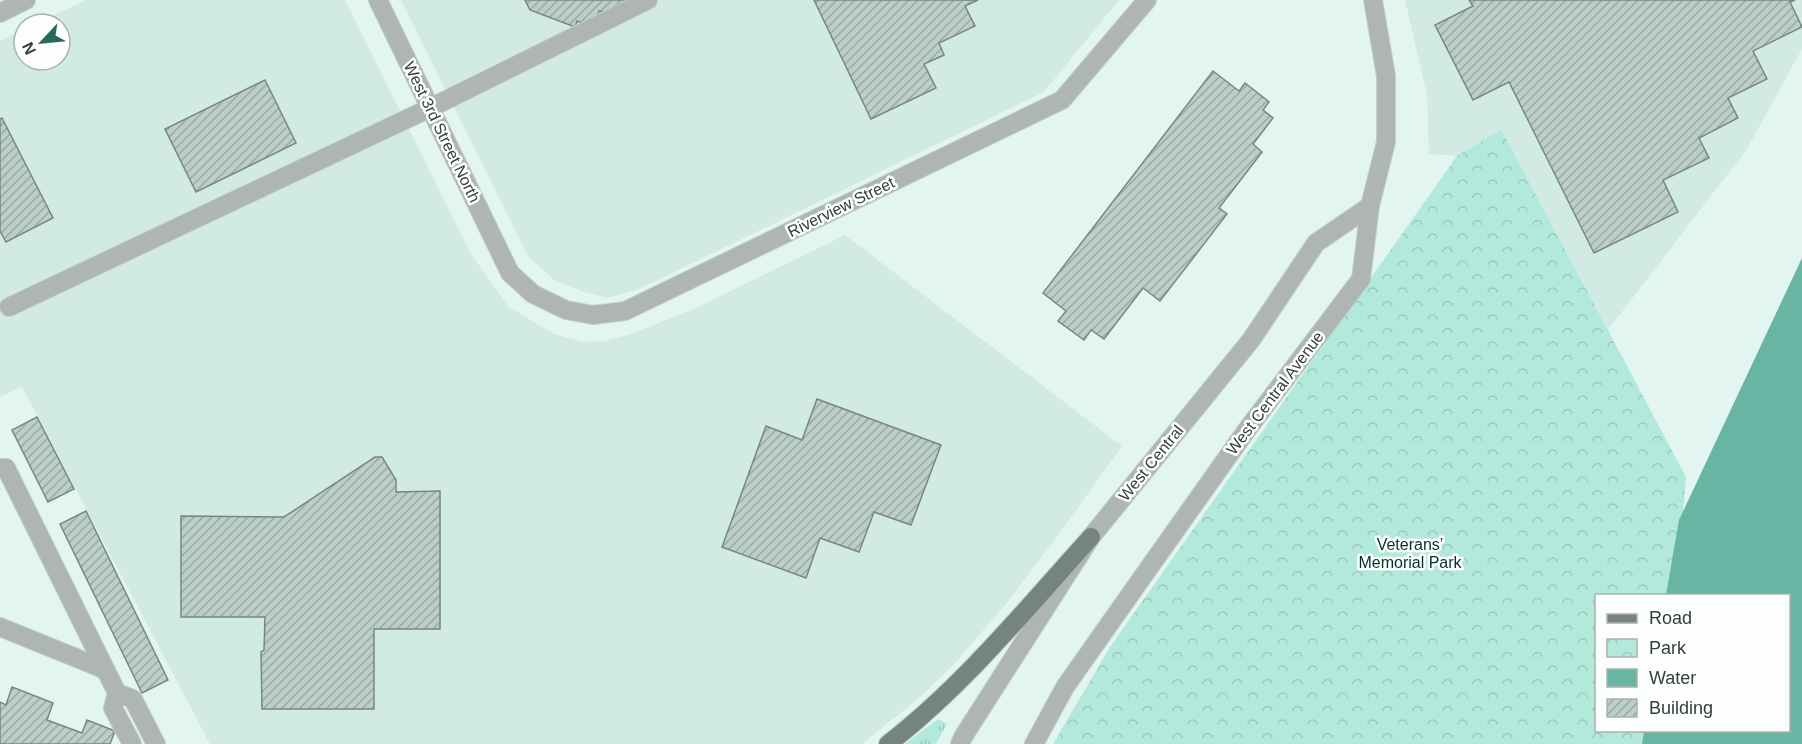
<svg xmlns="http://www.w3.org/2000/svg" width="1802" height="744" font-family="Arial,sans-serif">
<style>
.built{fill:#d1ebe4}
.grass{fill:url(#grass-tufts)}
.park{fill:url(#park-crowns)}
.water{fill:#68b5a4}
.building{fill:url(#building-hatch);stroke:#778783;stroke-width:1.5}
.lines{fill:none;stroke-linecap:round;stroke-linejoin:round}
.minor-casing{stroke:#c0d0cc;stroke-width:20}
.major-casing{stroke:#c0d0cc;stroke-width:20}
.minor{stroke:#aeb5b3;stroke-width:18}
.major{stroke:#768481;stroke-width:18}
.labels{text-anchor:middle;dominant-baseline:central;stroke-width:5;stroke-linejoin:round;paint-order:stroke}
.street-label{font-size:16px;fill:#363d3b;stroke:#fbfefd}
.park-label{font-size:16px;fill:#093029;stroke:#fbfefd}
</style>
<defs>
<pattern id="grass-tufts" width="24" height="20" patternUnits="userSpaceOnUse" patternTransform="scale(1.5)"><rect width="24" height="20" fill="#b2e9db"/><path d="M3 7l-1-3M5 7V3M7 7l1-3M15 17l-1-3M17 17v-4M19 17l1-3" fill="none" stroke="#9ac9bd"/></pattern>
<pattern id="park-crowns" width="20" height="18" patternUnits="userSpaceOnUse" patternTransform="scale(1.5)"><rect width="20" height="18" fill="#b2e9db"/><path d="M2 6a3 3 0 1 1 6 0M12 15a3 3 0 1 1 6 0" fill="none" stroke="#9ac9bd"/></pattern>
<pattern id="building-hatch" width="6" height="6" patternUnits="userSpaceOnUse" patternTransform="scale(1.5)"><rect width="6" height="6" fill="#bccec9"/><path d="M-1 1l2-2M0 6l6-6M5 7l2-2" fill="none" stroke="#9aa8a4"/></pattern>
</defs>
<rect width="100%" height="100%" fill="#e3f5f0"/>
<!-- built -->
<path class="built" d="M86,0H345L471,254L508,306L554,334L583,342L604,341L631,334L694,309L845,235L1122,446L1051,545L1005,605L955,663L919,698L862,744H210L22,387L0,397V41L24,30V60H60V24H36Z
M401,0H1119L1044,92L637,290L607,298L581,291L554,280L528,256Z
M1405,0H1802V49L1747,149L1608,330L1501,129L1457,156L1429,154L1427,95Z"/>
<!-- grass -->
<path class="grass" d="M938,719L947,724L936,744H905Z"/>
<!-- park -->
<path class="park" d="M1501,129L1686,477L1676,595L1596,596V730L1664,731L1662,744H1053L1110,647L1457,156Z"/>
<!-- water -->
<path class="water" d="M1802,258V744H1642L1644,731L1788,730V596L1666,595L1679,520Z"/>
<!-- building -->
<path class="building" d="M525,0H634L608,13L599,11L596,21L587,25L577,21L575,27L530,10Z
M814,0H978L965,6L975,26L939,43L944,55L924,64L936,88L871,119Z
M1469,0H1795L1790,2L1802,27L1753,51L1767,79L1728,98L1738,118L1699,138L1709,158L1663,180L1678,212L1594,253L1509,82L1473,100L1435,25L1473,6Z
M1213,71L1239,91L1245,83L1269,102L1263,110L1273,118L1253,144L1262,152L1219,208L1227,214L1160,301L1143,288L1104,339L1091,330L1084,340L1058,321L1066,311L1043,293Z
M265,80L296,143L196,192L165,129Z
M2,118L53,218L6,242L0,231V119Z
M817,399L941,445L911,525L874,512L859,552L820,538L806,578L722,547L766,426L802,440Z
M37,417L74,489L48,502L12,430Z
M375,457H382L396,480V492L440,491V629H374V709H262L261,652L264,650L265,617H181V516L284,517Z
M86,511L168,680L142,693L60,524Z
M12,687L53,703L47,720L82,733L87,720L115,731L110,744H0V702L6,705Z"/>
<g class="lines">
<!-- minor casing -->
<g class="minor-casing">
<path id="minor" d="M378,0L510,273L533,294L566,310L593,315L625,311L1062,100L1147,0
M0,13L26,0
M9,307L430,108L648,0
M0,468H6L117,693L113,708L132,744
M0,627L106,670
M117,693L133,699L156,744
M960,744L963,737L1091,537L1251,340L1316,243L1370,206
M1034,744L1065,687L1146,572L1246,431L1361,279L1370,206L1386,142V76L1373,0"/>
</g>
<!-- major casing -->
<g class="major-casing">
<path id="major" d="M888,744C964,685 1026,609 1091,537"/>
</g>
<!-- minor -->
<use href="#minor" class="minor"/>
<!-- major -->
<use href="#major" class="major"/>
</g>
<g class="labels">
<!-- street labels -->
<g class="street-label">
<text transform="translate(442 132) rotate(64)">West 3rd Street North</text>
<text transform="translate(841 207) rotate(-26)">Riverview Street</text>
<text transform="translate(1275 393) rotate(-53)">West Central Avenue</text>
<text transform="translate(1151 463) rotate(-51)">West Central</text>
</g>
<!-- park labels -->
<g class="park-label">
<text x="1410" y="544">Veterans’<tspan x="1410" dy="18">Memorial Park</tspan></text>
</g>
</g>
<!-- legend -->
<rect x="1595" y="594" width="195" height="138" fill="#fbfefd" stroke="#acb1af" stroke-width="1.5"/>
<rect x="1607" y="614" width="30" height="9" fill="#768481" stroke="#acb1af" stroke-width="1.5"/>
<text x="1649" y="624" font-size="18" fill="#363d3b">Road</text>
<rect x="1607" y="639" width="30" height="18" fill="url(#park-crowns)" stroke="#acb1af" stroke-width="1.5"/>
<text x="1649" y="654" font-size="18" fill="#363d3b">Park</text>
<rect x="1607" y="669" width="30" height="18" fill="#68b5a4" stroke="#acb1af" stroke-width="1.5"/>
<text x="1649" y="684" font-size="18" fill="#363d3b">Water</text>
<rect x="1607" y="699" width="30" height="18" fill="url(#building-hatch)" stroke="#acb1af" stroke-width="1.5"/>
<text x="1649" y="714" font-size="18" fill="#363d3b">Building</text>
<!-- north arrow -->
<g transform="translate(42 42) rotate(244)"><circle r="28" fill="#fbfefd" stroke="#acb1af" stroke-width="1.5"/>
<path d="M0-4.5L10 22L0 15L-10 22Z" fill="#256a5d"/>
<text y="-9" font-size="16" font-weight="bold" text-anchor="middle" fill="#363d3b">N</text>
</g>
</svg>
